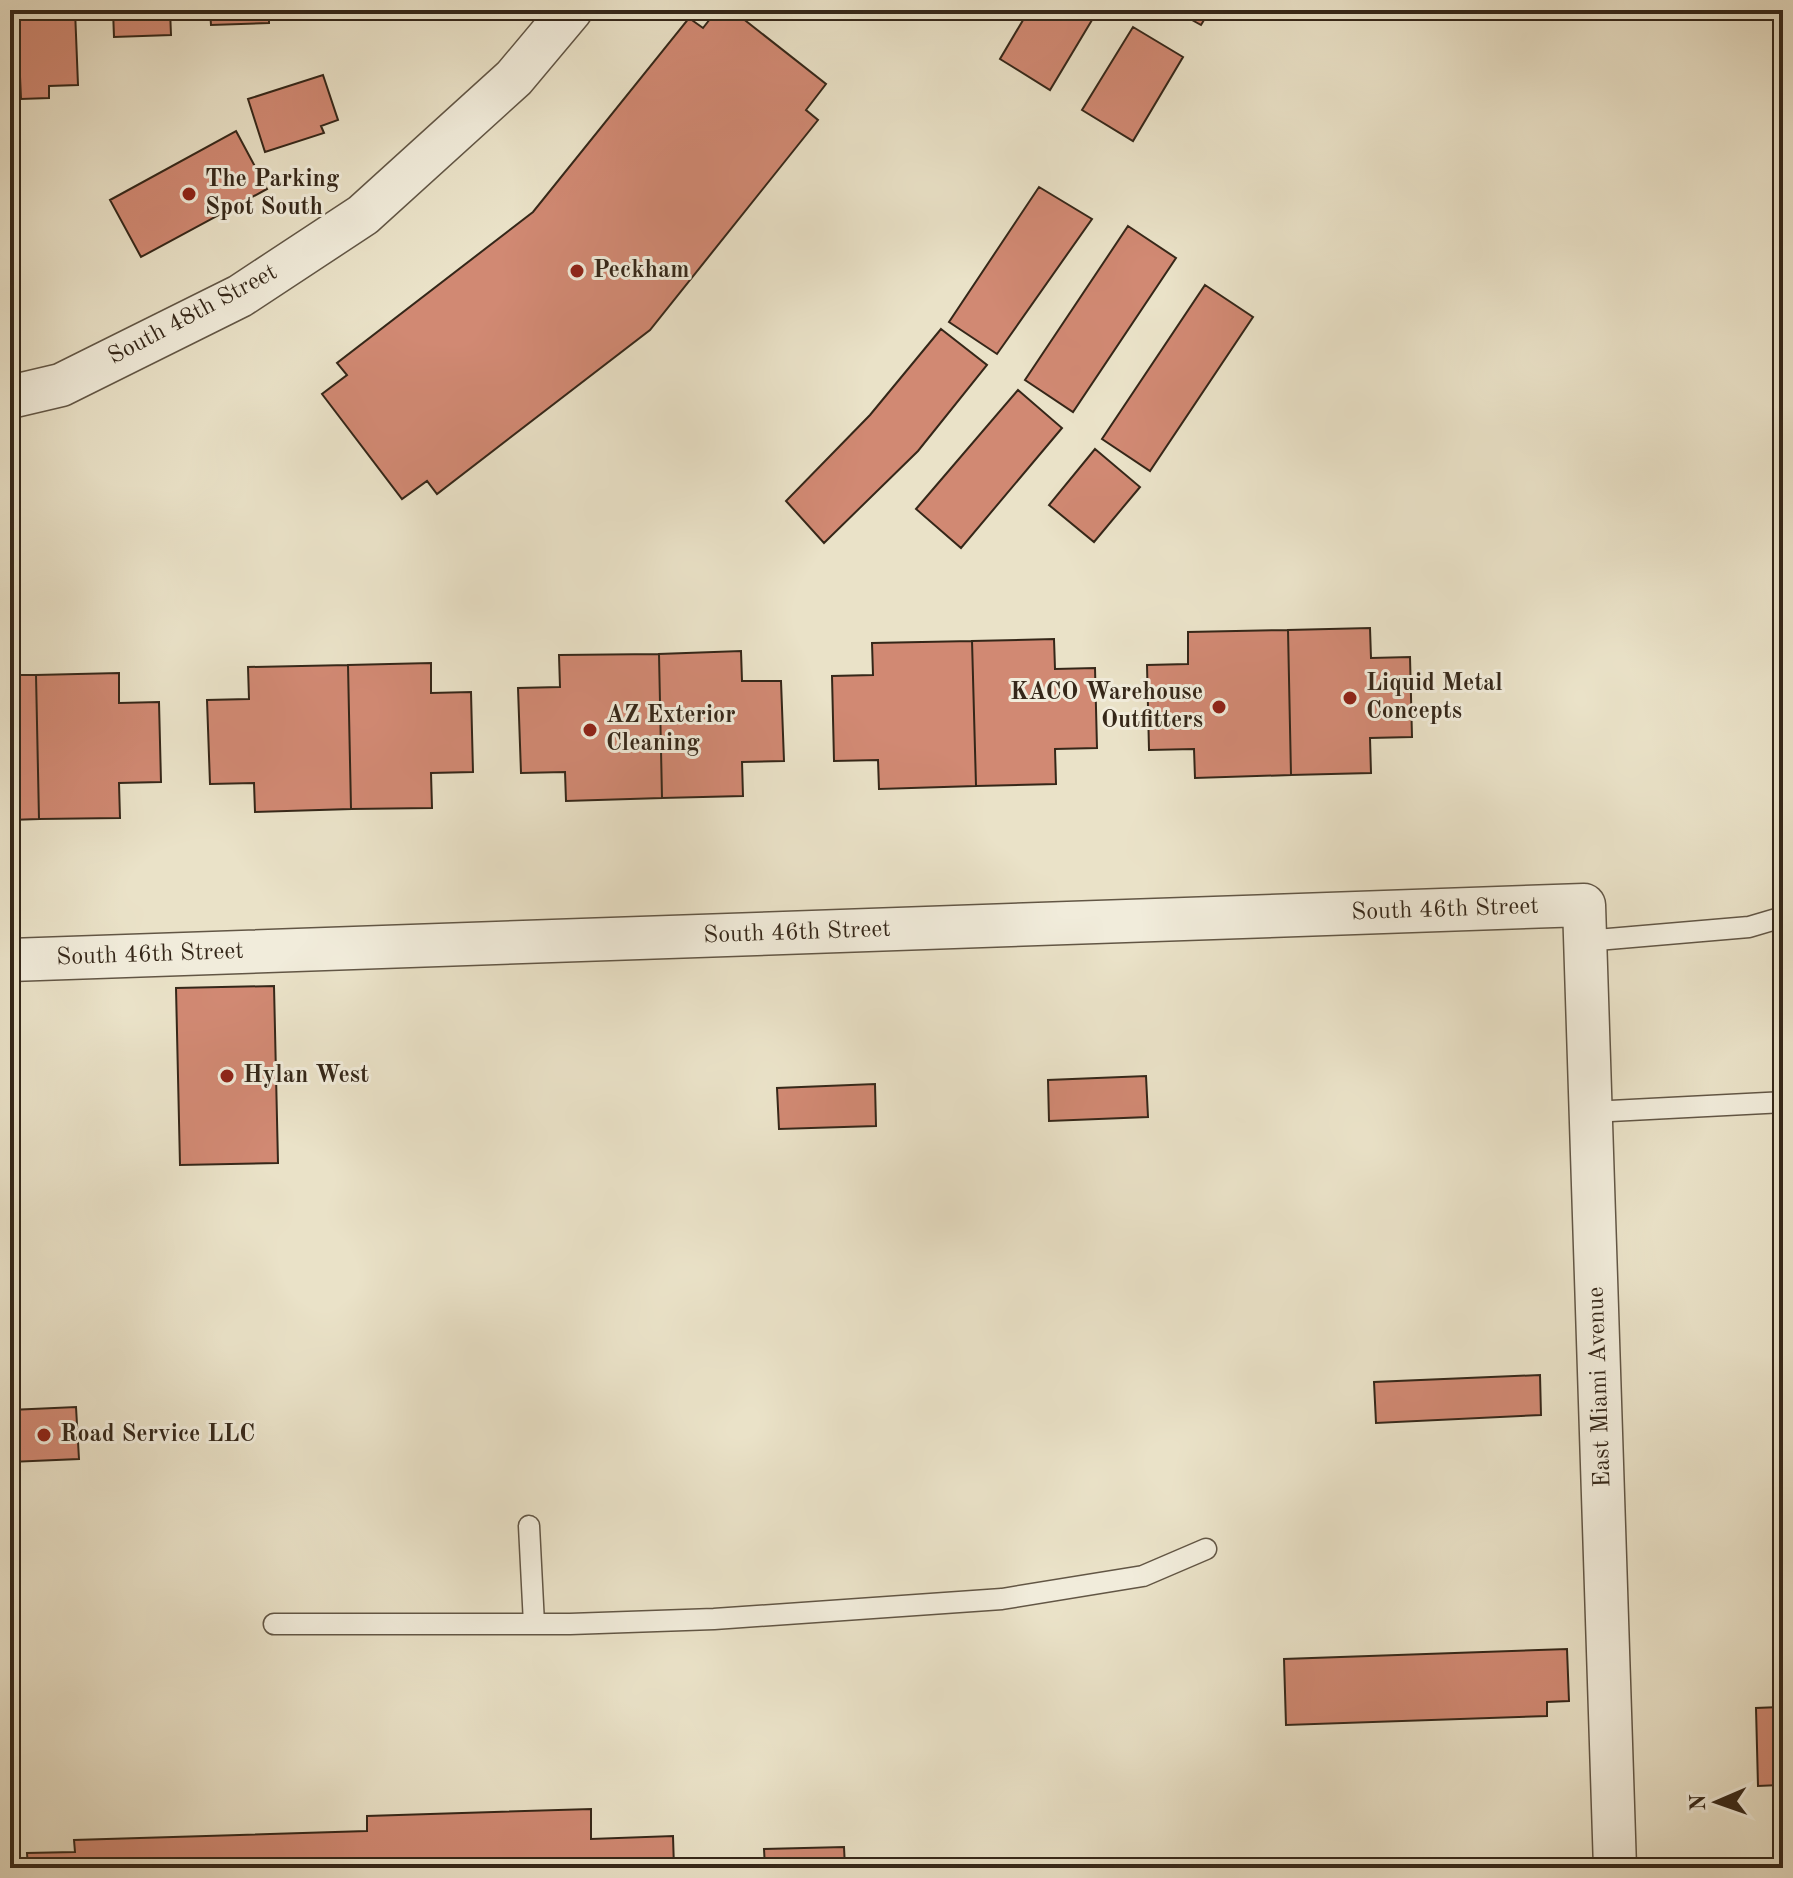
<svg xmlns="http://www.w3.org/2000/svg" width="1793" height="1878" font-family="'Old Standard TT',serif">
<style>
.building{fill:#d18973;stroke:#352719;stroke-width:2}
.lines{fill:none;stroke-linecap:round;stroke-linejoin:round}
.service-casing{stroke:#625645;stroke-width:23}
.minor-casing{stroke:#625645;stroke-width:45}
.service{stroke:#f1ecdb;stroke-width:20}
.minor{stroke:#f1ecdb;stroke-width:42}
.poi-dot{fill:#8f2418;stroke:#f1ecdb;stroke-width:3}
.labels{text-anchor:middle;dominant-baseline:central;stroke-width:6;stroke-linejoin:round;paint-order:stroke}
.poi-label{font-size:24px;font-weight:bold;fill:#352719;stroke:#f1ecdb;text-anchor:start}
.street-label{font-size:24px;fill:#352719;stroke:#f1ecdb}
</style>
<rect width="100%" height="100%" fill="#eae2c8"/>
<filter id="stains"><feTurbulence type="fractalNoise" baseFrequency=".0025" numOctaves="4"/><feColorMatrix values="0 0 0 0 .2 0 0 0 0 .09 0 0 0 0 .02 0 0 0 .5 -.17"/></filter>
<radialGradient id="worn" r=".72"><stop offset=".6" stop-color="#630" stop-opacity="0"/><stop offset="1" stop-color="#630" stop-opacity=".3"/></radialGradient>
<!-- building -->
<path class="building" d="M17,10H75L78,85L49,86V98L21,99Z
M113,10H170L171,35L114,37Z
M210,10H269V23L211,25Z
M717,10H732L826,84L806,110L818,120L650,330L437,494L427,481L402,499L322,394L347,375L337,363L533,212L689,18L703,28Z
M1029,10H1098L1050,90L1000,59Z
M1174,10H1210L1201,25Z
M1133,27L1183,57L1133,141L1082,110Z
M323,75L338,120L321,126L324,133L265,152L248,99Z
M236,131L267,189L141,257L110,200Z
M1039,187L1092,219L997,354L949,322Z
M1128,226L1176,258L1073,412L1025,380Z
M1205,285L1253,317L1150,471L1102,439Z
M941,329L987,365L918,451L824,543L786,501L870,415Z
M1018,390L1062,428L961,548L916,509Z
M1095,449L1140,487L1094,542L1049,505Z
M1370,628L1371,658L1410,657L1412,737L1370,738L1371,773L1291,775L1288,630Z
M1288,630L1291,775L1195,778L1194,749L1149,750L1147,665L1188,664V632Z
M1054,639L1055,669L1095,668L1097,748L1055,749L1056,784L976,786L972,641Z
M972,641L976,786L879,789L878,760L834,761L832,676L873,675L872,643Z
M741,651L742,681H781L784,761L742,762L743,796L662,798L659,654Z
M659,654L662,798L566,801L565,772L521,773L518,688L560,687L559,655Z
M431,663V693L471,692L473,772L431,773L432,808L351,809L348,665Z
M348,665L351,809L255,812L254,783L210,784L207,700L249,699L248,667Z
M119,673V703L159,702L161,782L119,783L120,818L39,819L36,675Z
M10,675H36L39,819L10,820Z
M274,986L278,1163L180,1165L176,988Z
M1146,1076L1148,1117L1049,1121L1048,1080Z
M875,1084L876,1126L779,1129L777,1088Z
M1540,1375L1541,1415L1376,1423L1374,1382Z
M76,1407L79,1459L10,1462V1410Z
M1567,1649L1569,1701L1547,1702V1716L1286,1725L1284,1659Z
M1783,1707V1785L1758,1786L1756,1708Z
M591,1809V1839L673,1836L674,1868H28L27,1853L75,1852L74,1840L367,1831V1816Z
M844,1847L845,1868H765L764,1849Z
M1010,1863V1868H953V1865Z"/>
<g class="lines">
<!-- service casing -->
<g class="service-casing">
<path id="service" d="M1585,941L1749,927L1783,917
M1591,1112L1783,1102
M529,1526L534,1624
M274,1624H570L714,1619L1002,1599L1143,1576L1206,1549"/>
</g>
<!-- minor casing -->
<g class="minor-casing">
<path id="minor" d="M10,397L61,385L240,296L363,215L514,78L571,10
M10,960L1584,905L1615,1868"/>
</g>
<!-- service -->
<use href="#service" class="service"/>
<!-- minor -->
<use href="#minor" class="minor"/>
</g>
<!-- markers -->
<g class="poi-dot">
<circle cx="189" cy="194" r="8"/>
<circle cx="577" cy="271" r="8"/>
<circle cx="1350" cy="698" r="8"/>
<circle cx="1219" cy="707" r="8"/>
<circle cx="590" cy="730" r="8"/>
<circle cx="227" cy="1076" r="8"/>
<circle cx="44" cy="1435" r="8"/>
</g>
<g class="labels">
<!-- poi labels -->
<g class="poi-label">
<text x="205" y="180">The Parking<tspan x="205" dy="28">Spot South</tspan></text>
<text x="593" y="271">Peckham</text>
<text x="1366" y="684">Liquid Metal<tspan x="1366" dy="28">Concepts</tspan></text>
<text x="1203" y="693" text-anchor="end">KACO Warehouse<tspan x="1203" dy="28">Outfitters</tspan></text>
<text x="606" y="716">AZ Exterior<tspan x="606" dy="28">Cleaning</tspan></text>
<text x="243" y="1076">Hylan West</text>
<text x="60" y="1435">Road Service LLC</text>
</g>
<!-- street labels -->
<g class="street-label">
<text transform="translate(193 315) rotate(-28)">South 48th Street</text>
<text transform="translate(1445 910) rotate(-2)">South 46th Street</text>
<text transform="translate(797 933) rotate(-2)">South 46th Street</text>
<text transform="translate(150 955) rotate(-2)">South 46th Street</text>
<text transform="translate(1600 1387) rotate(-92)">East Miami Avenue</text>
</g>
</g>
<!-- margin -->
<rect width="1793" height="1878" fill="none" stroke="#eae2c8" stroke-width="40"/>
<rect x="12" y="12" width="1769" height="1854" fill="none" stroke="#352719" stroke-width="4"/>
<rect x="20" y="20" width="1753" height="1838" fill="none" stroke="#352719" stroke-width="2"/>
<!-- north arrow -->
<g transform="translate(1717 1802) rotate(268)" stroke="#f1ecdb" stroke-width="6" paint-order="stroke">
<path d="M0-6L14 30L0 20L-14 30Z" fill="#352719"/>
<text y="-12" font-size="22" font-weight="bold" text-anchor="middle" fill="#352719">N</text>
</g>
<rect width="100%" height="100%" filter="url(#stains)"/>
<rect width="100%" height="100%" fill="url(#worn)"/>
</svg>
